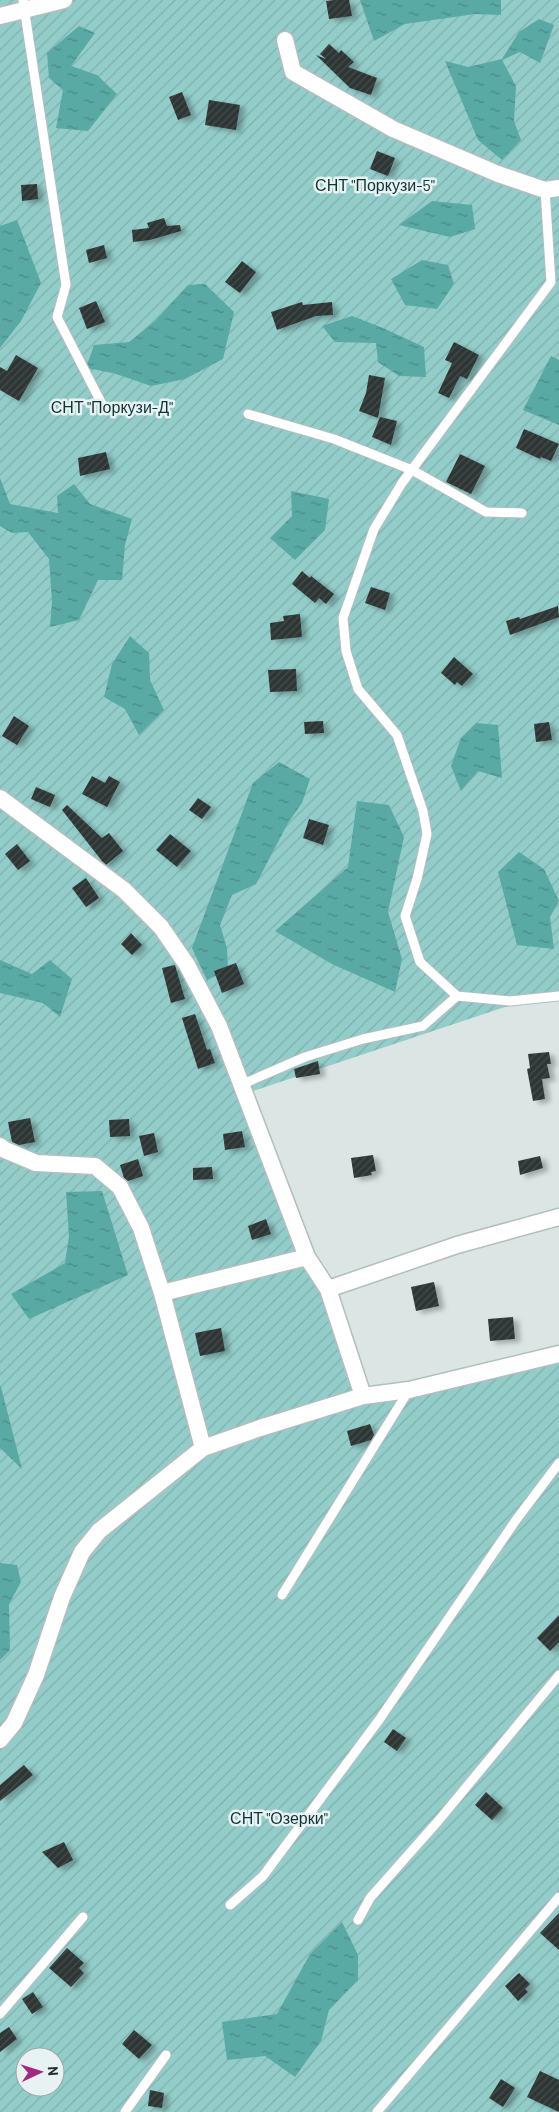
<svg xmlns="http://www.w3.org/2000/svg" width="559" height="2112" font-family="Barlow,sans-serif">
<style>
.garden{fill:url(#garden-furrows);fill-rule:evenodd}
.water{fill:url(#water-ripples)}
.building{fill:url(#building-hatch);filter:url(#shadow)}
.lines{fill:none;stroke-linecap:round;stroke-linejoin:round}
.lane-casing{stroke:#b4bebd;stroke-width:11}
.street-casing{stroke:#b4bebd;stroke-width:19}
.lane{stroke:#fff;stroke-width:9}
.street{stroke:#fff;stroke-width:16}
.labels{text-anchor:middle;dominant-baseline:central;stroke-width:5;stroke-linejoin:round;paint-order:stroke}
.park-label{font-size:16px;fill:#0e3634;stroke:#e8f2f2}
</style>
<defs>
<pattern id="garden-furrows" width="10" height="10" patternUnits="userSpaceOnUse" patternTransform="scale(1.25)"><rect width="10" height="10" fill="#93cdc9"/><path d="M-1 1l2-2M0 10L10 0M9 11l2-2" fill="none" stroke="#7fb0ad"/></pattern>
<pattern id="water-ripples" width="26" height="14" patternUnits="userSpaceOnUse" patternTransform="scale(1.25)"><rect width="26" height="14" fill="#59a9a5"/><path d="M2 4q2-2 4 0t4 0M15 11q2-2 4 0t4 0" fill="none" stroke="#4a8a87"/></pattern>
<pattern id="building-hatch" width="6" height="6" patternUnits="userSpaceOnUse" patternTransform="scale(1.25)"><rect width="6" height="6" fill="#2e3635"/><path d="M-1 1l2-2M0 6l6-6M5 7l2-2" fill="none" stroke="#444b4a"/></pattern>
<filter id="shadow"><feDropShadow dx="5.5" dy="3" stdDeviation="2.5" flood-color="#0004"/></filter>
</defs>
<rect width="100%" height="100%" fill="#dbe5e4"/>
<!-- garden -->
<path class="garden" d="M0,0H559V999L505,1007L238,1096L363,1396L559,1361V2112H0ZM25,2057H55V2087H25Z"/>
<!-- water -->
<path class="water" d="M360,0H501V15L475,14L405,24L374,41Z
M539,19L554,25L540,63L520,52L502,60L516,86L514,121L521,140L502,160L478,140L445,61L468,67L502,59L519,32Z
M79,26L95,33L71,66L97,75L117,94L88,131L56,128L63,90L49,78L47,53Z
M432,201L472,205L475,229L450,237L399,225Z
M17,220L41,283L21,321L0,348V226Z
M422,260L448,265L454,284L437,309L405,305L391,279Z
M205,284L234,312L223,359L185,379L151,386L113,373L86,368L94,345L129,342L155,321L188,285Z
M352,316L383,328L424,347L426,377L399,376L378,362L376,343L335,342L322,326Z
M551,356L559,360V425L523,410Z
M0,478L10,504L58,513L57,496L74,484L90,504L132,519L125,545L122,580H98L79,620L50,627L52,601L49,559L28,532L12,533L0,526Z
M291,491L329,499L325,530L295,560L270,538L292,516Z
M130,636L149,653L150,680L164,710L139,735L125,709L104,697L112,664Z
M476,723L498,725L502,778L478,771L461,791L451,766L461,738Z
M279,762L310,779L302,803L288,823L256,884L232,895L220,925L227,948L228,970L207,980L192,948L253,783Z
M357,801L389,805L404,837L388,912L402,959L395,992L332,964L275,931L348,867Z
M519,852L544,869L559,901L550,917L554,949L517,945L498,872Z
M0,960L32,974L50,960L72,979L60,1017L43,1003L0,993Z
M102,1191L128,1275L29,1319L11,1294L65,1263L69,1236L66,1192Z
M0,1386L1,1387L22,1469L0,1448Z
M0,1563L17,1565L21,1582L9,1604L10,1650L0,1660Z
M342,1922L358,1955V1980L329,2010L321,2041L295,2077L265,2056L227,2060L222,2022L277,2014L310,1954Z"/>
<!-- building -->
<path class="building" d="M334,0H349L352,16L329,19L326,1Z
M329,44L339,53L341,50L354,62L348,67L377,78L371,95L350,88L316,55L326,59L320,54Z
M182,92L191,115L178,120L169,97Z
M209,100L240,105L236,130L205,125Z
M377,151L395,158L388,176L370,169Z
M37,184L38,199L22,201L21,185Z
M164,218L167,226L180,225L181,231L150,240L133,242L132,230L149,228L147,223Z
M104,245L107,258L89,263L86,250Z
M242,261L256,272L240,293L225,282Z
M96,301L105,322L87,329L79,308Z
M302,302L303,305L332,302L333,315L316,316L277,330L271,312Z
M454,342L479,355L467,379L460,376L449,398L438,393L452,363L445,360Z
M16,355L38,368L19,401L0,390V367L7,371Z
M369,375L385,378L378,418L359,411L366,393Z
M380,417L397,421L391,445L372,437Z
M524,429L559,444L551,461L541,457L540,459L516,448Z
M106,452L110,469L80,476L78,458Z
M460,454L485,466L471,494L446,482Z
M302,571L310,578L311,576L334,594L326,604L319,598L315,603L292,584Z
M371,587L390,593L385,610L365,603Z
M558,606L559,617L510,635L506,621L519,617L520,619Z
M300,614L302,637L271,640L270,623L284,621L283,616Z
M454,657L473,674L462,686L457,682L455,685L441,673Z
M296,669L297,691L270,692L268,670Z
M14,716L29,726L17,745L2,736Z
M323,721L324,733L305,734L304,722Z
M549,722L552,740L536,742L534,724Z
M92,776L105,783L109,776L120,782L107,807L82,794Z
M36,787L55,795L50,807L31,799Z
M198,798L211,807L202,819L189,810Z
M67,805L102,838L109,833L123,851L106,865L102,861L62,810Z
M309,819L329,825L323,845L303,838Z
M170,834L191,851L177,867L156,850Z
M17,844L30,861L18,870L5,854Z
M86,878L99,898L86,907L72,888Z
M131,933L142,945L132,955L121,944Z
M236,963L244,984L222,993L214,971Z
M175,965L185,999L171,1003L162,968Z
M195,1014L207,1050L210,1049L215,1063L198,1069L182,1018Z
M549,1052L551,1064H547L550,1078L542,1079L545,1099L533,1101L527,1069L530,1068L528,1054Z
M318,1061L320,1074L296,1078L294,1069Z
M30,1118L35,1142L19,1145L12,1142L8,1122Z
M129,1119L130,1136L110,1137L109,1120Z
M242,1131L245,1147L225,1150L223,1134Z
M154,1133L158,1152L144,1156L139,1136Z
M373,1155L376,1171L371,1172L372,1175L354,1178L351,1158Z
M540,1156L543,1168L520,1175L518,1161Z
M138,1159L143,1176L128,1181L124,1178L120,1165Z
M212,1167L213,1179L193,1180V1168Z
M266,1219L271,1234L252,1240L248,1226Z
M434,1282L439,1306L416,1311L411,1287Z
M513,1317L515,1339L490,1341L488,1319Z
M221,1328L225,1351L200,1356L195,1333Z
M370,1424L374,1435L371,1440L351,1446L347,1431Z
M559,1615V1642L550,1651L537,1638Z
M393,1729L406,1738L397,1751L384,1742Z
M24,1765L33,1775L0,1801V1785Z
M486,1792L503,1808L492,1820L475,1805Z
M64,1842L73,1860L58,1868L42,1852Z
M559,1913V1950L540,1933Z
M67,1948L84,1963L79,1968L84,1973L71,1987L49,1968Z
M519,1973L530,1984L525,1989L528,1992L518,2001L505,1986Z
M33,1992L43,2007L32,2014L22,1999Z
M9,2027L17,2039L0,2052V2033Z
M134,2030L152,2045L139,2059L122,2044Z
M540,2071L559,2080V2112L527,2097Z
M501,2079L515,2088L503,2107L489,2098Z
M150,2090L164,2093L162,2108L148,2106Z"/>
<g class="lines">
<!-- lane casing -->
<g class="lane-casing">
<path id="lane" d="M23,0L66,285L57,317L104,408
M248,414L334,439L412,470L486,512L522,513
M457,996L420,962L405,916L417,879L427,834L423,811L397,735L358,689L346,651L343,618L374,529L402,483L551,282L545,190
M243,1084L305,1057L363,1039L423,1026L457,996L510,1001L559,996
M282,1595L409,1390
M230,1905L263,1876L379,1720L516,1520L559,1463
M358,1920L370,1898L439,1820L559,1675
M0,2014L83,1917
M125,2112L166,2055
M377,2112L559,1897"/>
</g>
<!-- street casing -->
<g class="street-casing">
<path id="street" d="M0,16L64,0
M285,40L293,72L393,129L498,174L545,190L559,188
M0,798L124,890L161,927L187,965L219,1026L307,1257L328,1289
M0,1146L5,1150L36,1163L95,1166L120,1187L141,1228L162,1293L203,1448
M162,1293L307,1257
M363,1396L409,1390L559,1354
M0,1740L14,1723L36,1675L62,1597L82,1552L99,1531L203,1448L260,1428L363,1396L328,1289L457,1245L559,1217"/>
</g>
<!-- lane -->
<use href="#lane" class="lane"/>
<!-- street -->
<use href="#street" class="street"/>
</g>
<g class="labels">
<!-- park labels -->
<g class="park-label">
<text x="375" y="184">СНТ "Поркузи-5"</text>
<text x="112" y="406">СНТ "Поркузи-Д"</text>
<text x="279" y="1817">СНТ "Озерки"</text>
</g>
</g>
<!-- north arrow -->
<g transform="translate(40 2072) rotate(86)"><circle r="24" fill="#e8f2f2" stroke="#9ca4a4"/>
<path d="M0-4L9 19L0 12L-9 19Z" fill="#a22a82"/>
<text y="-8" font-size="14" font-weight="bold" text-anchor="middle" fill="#2a2e2e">N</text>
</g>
</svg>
